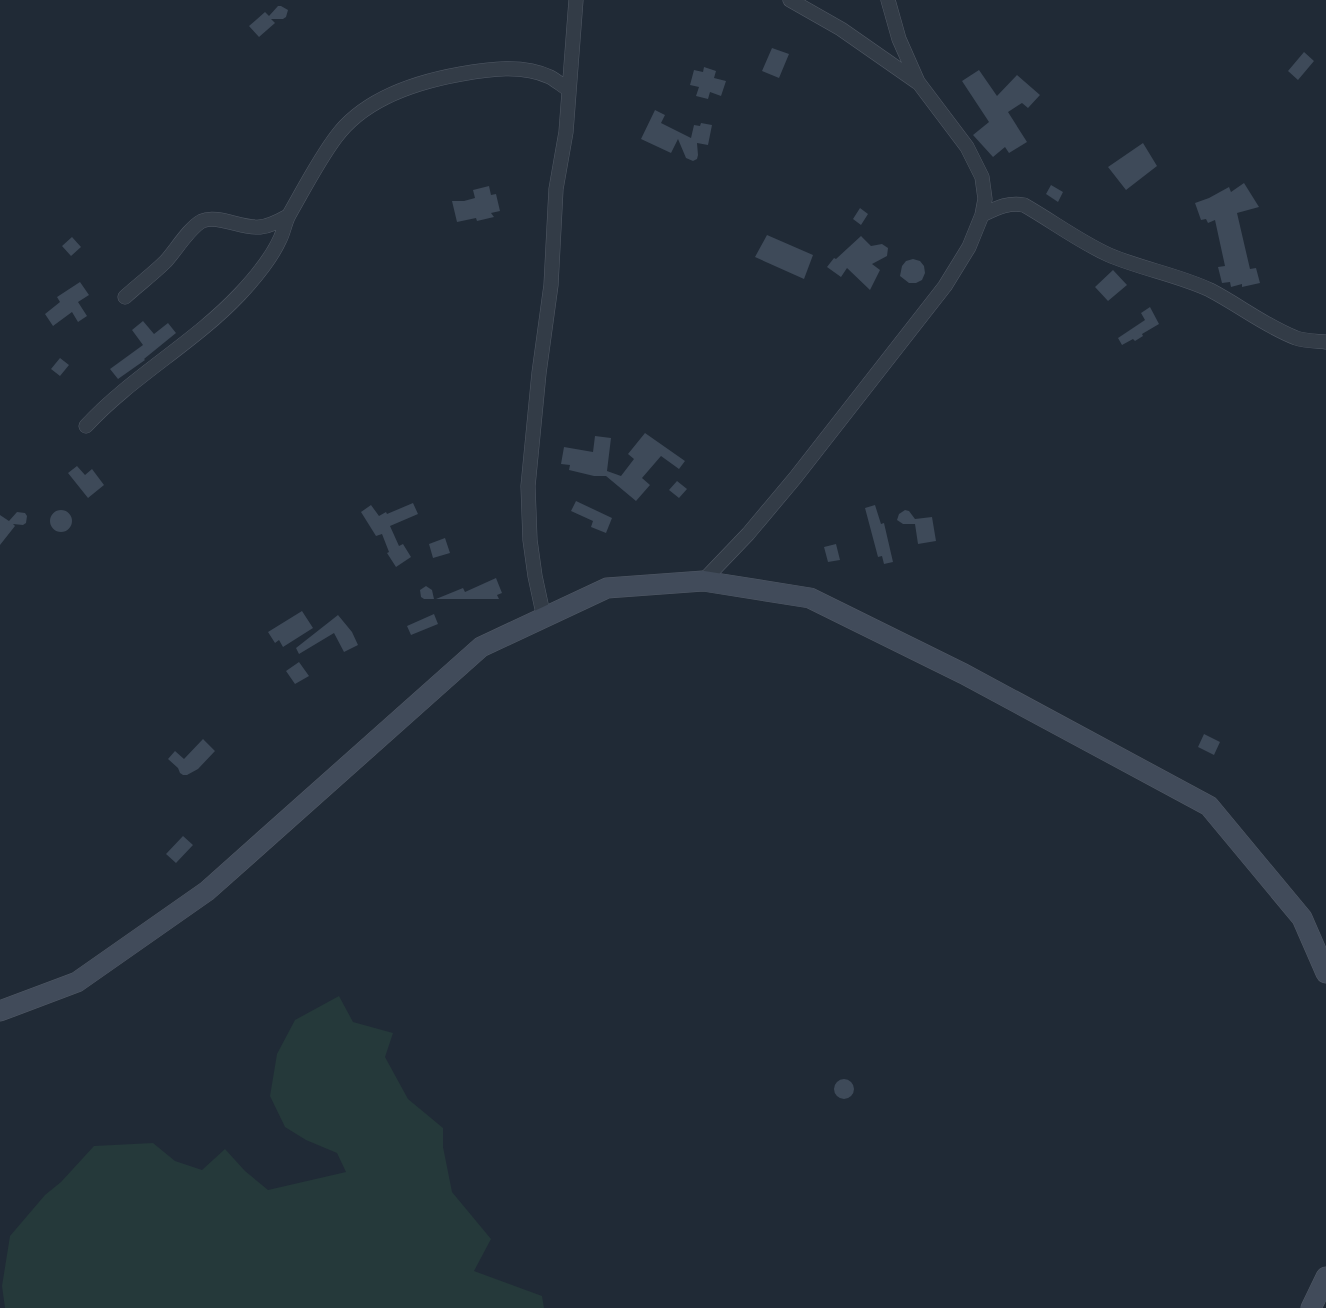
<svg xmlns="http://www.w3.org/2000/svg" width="1326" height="1308" font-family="'Roboto Condensed',sans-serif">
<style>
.green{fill:#25393a}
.building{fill:#3e4a59}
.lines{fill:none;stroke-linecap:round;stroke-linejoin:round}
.minor-casing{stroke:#515965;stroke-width:15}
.secondary-casing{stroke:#515965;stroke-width:21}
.minor{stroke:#333c47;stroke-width:14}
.secondary{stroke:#414b5a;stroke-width:20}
</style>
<rect width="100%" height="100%" fill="#202a36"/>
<!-- green -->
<path class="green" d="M339,996L353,1022L393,1033L385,1057L408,1099L443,1128V1147L452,1192L491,1239L474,1271L542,1296L544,1308H5L2,1286L10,1236L45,1195L61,1182L94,1146L153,1143L175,1161L202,1170L225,1149L245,1171L268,1190L346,1172L337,1153L306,1140L285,1127L270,1096L277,1054L295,1020Z"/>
<!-- building -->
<path class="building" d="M278,6H281L288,10L286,17L283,19H271L275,23L259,37L249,26L265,12L269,16Z
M772,48L789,54L779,78L762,71Z
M1304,52L1314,61L1298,80L1288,71Z
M704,67L716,71L714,78L726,81L721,96L710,92L708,99L696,96L699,87L690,85L694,70L703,72Z
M979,70L997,96L1017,75L1040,95L1028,108L1022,103L1008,112L1027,142L1009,153L1005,147L993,157L973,135L989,122L962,81Z
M655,110L665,115L661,123L691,138L694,125L700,126L701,123L712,125L708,145L697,143L698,155L697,159L693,161L686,158L678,139L671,153L641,139Z
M1143,143L1157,166L1126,190L1108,167Z
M1244,183L1259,207L1237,213L1250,269L1256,268L1260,283L1242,287V284L1231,287L1230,282L1222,283L1218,267L1225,266L1215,220L1208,223L1206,219L1201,220L1195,203L1209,198L1229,187L1231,192Z
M1051,185L1063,192L1058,202L1046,194Z
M489,186L491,195L496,194L500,211L491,213L494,217L477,221L476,218L457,222L452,201H464L475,198L473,190Z
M860,208L868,214L861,225L853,219Z
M767,235L813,255L804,279L755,257Z
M861,236L871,246L882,244L888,248L887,256L872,264L880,270L870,290L847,268L841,277L827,267L834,258L836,259Z
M72,237L81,247L71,256L62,246Z
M913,259L920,261L924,266L925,273L922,280L916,283H909L900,276L902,266L906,261Z
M1113,270L1127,285L1108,301L1095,287Z
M80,282L89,295L78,302L87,316L78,322L72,312L53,326L45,314L60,302L57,297Z
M1150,307L1159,324L1142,334L1143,336L1135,341L1133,339L1122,345L1118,338L1145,320L1141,313Z
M143,321L154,334L168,323L176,333L144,359L145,360L118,379L110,369L143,345L132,330Z
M60,358L69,365L60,376L51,369Z
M645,433L685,461L679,469L661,456L642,478L650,485L636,501L606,476H594L569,470L570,465L561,464L564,447L593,452L595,436L611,438L607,471L621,476L634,459L628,454Z
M77,466L85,475L92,469L104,485L88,498L68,473Z
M677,481L687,489L679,498L669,490Z
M576,501L612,518L606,533L591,527L593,521L571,511Z
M413,503L418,514L390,526L399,546L403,544L411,557L396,567L387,553L389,552L382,534L376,536L361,512L371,505L379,516L386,512L387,514Z
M875,505L881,524L884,523L893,562L884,564L882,556L878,557L865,508Z
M905,510L909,511L915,519L932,517L936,541L918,544L915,524H903L897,520L899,514Z
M50 521a11 11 0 1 1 22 0a11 11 0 1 1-22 0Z
M17,512L25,513L27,516L26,523L23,525L13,524L15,526L0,545V515L9,521Z
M445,538L450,553L433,558L429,544Z
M836,544L840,560L828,562L824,547Z
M496,578L502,593L497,595L499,599H436L463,588L465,592Z
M426,586L432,590L434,599H424L421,597L420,590Z
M302,611L313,628L283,647L279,640L275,643L268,632Z
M434,614L438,624L411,635L407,626Z
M338,615L352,632L358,645L344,652L334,633L299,654L296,648Z
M299,662L309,676L295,684L286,671Z
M1204,734L1220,742L1214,755L1198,747Z
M203,739L215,751L198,769L187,775H183L180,773L178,768L168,759L175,751L184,759Z
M183,836L193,845L176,863L166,854Z
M834 1089a10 10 0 1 1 20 0a10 10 0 1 1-20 0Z"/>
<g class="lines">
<!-- minor casing -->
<g class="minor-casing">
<path id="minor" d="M790,0L841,29L917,82
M982,215C997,208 1008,202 1024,205C1052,221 1080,242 1109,255C1142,269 1178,275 1210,290C1239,305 1265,326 1296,338C1305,341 1316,341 1326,342
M125,297C138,285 153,274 166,261C176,250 189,228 202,221C217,214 243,229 260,227C270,226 279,221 288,216
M86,426C131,377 194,343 240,294C255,278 271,259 280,239C284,231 285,222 289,215C304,189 318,161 336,137C364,99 416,82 461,74C489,69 523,64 550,77C557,81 563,86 569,90
M703,581L748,534L795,478L945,286L969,247L982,215L985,199L982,177L967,147L918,82L899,39L888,0
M544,618L535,576L530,540L528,486L539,373L551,285L556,189L566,132L576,0"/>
</g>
<!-- secondary casing -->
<g class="secondary-casing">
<path id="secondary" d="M0,1011L77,982L207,891L481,647L607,588L703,581L810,598L964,674L1209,806L1302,918L1326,973
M1311,1308L1326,1277"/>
</g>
<!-- minor -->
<use href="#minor" class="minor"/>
<!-- secondary -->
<use href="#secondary" class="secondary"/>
</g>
</svg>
